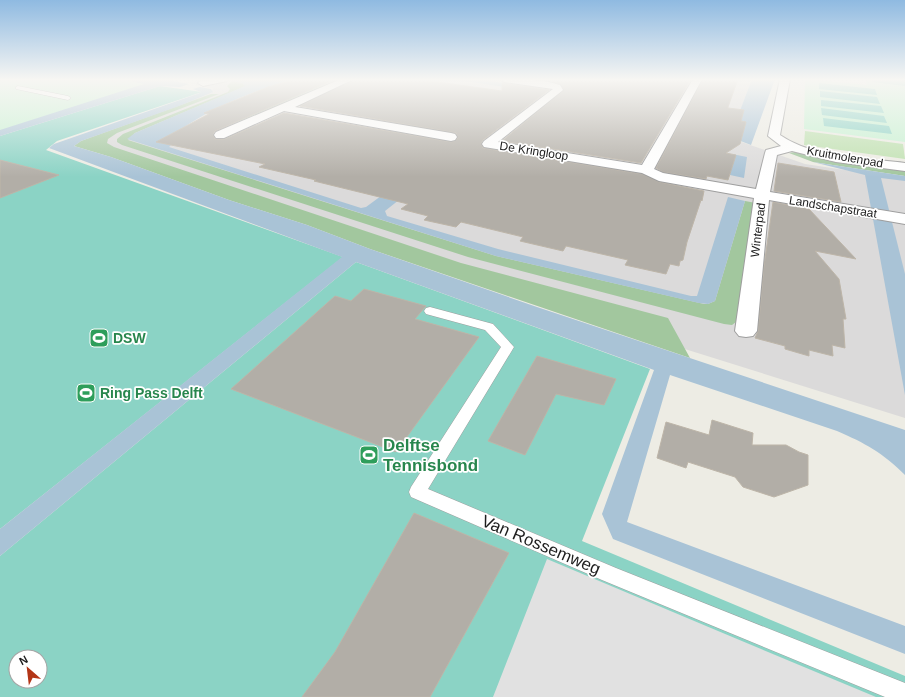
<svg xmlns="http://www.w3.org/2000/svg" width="905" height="697" font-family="Arial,sans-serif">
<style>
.residential{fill:#dbdada}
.grass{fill:#bfe1b0}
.forest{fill:#a2c79e}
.park{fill:#c6f2d2}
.pitch{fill:#8bd3c5;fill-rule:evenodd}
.parking{fill:#e1e1e1}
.water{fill:#a9c3d6}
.building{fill:#b2aea7;stroke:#bdb5a8}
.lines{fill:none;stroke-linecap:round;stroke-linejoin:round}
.service-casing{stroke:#9e9e9e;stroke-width:1}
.minor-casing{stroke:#9e9e9e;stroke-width:2}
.service{fill:#fff;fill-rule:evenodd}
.minor{fill:#fff;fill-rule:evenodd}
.labels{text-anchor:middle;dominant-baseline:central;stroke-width:3.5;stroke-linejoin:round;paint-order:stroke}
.far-street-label{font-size:12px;fill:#1d1d1d;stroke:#fff}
.leisure-label{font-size:14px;font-weight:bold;fill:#27864d;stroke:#fff;text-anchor:start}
.near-leisure-label{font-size:17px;font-weight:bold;fill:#27864d;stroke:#fff;text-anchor:start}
.near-street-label{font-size:17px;fill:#1d1d1d;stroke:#fff}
</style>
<rect width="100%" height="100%" fill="#edece4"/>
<!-- residential -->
<path class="residential" d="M202,79H752L730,138L805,164L905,179V418L640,335L73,144L214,89L190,83Z"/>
<!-- grass -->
<path class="grass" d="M805,131L903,144L905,159L804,145Z"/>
<!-- forest -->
<path class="forest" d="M232,81L242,83L246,86L135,133L128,140L496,256L704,304H708L715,301L745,201L756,203L736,322L732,325L724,324L468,257L122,145L117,142V139L123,134L228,92L230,89L227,86Z
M211,94H219L117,133L108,139L107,143L114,147L461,263L668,318L690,358L370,249L307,225L229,200L111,157L74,146L81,141Z
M795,152L905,169V176L813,162L789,153Z"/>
<!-- park -->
<path class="park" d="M0,79H170L0,132Z
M805,79L867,85L865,79H905V142L804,129Z
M336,82L235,125C243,112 318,85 336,82Z"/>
<!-- pitch -->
<path class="pitch" d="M872,79H905V86L872,82Z
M819,83L875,89L877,95L819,89Z
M160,86L202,92L57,141L46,150L343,257L0,529V136Z
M820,91L877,97L880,104L820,97Z
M821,100L881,106L884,113L821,106Z
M821,108L884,116L887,123L822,115Z
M823,118L889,126L892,134L824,126Z
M356,262L650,369L582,541L905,676V697H0V556ZM16,657H40V681H16Z"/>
<!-- parking -->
<path class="parking" d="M547,559L718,631L876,697H493Z"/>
<!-- water -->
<path class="water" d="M134,79H162L189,84L180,87L160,86L0,136V130L144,84L130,81Z
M238,79H295C249,92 205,109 168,139L176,140L169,147L361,208L366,207L520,94L476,139L385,211L387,216L498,249L691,296H697L728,197L745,201L715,301L708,304L699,303L496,256L127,139L135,133L245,86L242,83L232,81Z
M452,79H475L537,88L541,90L532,91Z
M752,79H775L751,145L730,137Z
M200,87L211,89L213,92L179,106L81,141L74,146L111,157L229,200L307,225L370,249L537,307L905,430V475C883,453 865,443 837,431L670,375L627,522L905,626V654L613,539L602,514L654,370L356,262L0,556V529L342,257L49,148L54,144L200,93L201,92L193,89Z
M732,154L747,157L744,178L730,175Z
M813,162L905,176V181L881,178L905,274V395L865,175Z"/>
<!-- building -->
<path class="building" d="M297,79H336L215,131L213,134L215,139H225L284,113L451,142L455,141L458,138L456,133L451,132L300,106L355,79H416L502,91V83L549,90L483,140L481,143L483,148L642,174L659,182L704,191L702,201L701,200L687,242L683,260L680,261L679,266L670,264L666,274L625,265L628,260L566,246L563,251L520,241L523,237L461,222L456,227L424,220L428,216L401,209L408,204L314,181L316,180L259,167L265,164L156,142L209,114L204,113L268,87Z
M542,79H691L641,163L502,141L564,90L560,84Z
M703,79H738L728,107V108L744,110L741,121L746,122L740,144L726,153L736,155L728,180L707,176L706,179L663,172L656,168Z
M0,160L59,175L0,198Z
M778,163L834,172L841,202L774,191Z
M773,202L809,209L856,259L815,251L839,279L846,319H843L845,348L832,345L833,356L809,350V356L785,349V346L755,338L758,331L764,266Z
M364,289L426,306L415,319L479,337L396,452L231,389L335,296L351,301Z
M537,356L616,379L604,405L556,394L525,455L488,441Z
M712,420L753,433L752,445H786L799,452L808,455V485L774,497L743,487L735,477L688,462L686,468L657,458L666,422L709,435Z
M414,513L509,553L430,697H302L335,652Z"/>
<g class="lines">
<!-- service casing -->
<g class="service-casing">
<path id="service" d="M18,86L68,96L71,98L68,100L16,89V87Z
M430,307L493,324L514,347L428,489L616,568L905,683V697H885L602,580L411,497L409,492L411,487L501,347L485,330L426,314L424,311L426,308Z"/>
</g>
<!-- minor casing -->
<g class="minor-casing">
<path id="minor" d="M228,79L227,81L203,86L198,83L200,81Z
M341,79H354L295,107L451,133L455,134L457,137L455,140L451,141L284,111L224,138H216L214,135L216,132Z
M500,79C520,79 541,79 560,85L563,90L498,142L642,165L693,79H702L654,169L663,173L756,189L765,153L766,150L781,146L768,136L780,79H790L780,135C813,158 866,158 905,163V171L836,162L792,151L777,155L770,192L905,214V224L769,200L757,331L753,336L746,337L739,336L735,331L754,198L659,181L642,173L484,147L482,144L484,141L553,89L504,82Z"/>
</g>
<!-- service -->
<use href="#service" class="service"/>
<!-- minor -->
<use href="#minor" class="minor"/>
</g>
<!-- sky -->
<linearGradient id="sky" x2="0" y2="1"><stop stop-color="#8fbae1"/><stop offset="0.45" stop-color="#f7f6f3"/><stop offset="1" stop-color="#f7f6f3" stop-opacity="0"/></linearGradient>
<rect width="905" height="177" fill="url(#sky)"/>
<!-- icons -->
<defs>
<g id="stadium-square" transform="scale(1)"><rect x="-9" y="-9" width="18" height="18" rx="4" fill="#2e9e5b" stroke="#fff"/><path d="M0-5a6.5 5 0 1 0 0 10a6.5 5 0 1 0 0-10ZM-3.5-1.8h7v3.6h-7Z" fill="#fff"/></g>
</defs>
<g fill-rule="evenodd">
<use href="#stadium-square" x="99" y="338"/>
<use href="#stadium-square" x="86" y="393"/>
<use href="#stadium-square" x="369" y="455"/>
</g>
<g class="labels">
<!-- far-street labels -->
<g class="far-street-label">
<text transform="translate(534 151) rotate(9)">De Kringloop</text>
<text transform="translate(845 157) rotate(10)">Kruitmolenpad</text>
<text transform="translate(833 207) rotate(9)">Landschapstraat</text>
<text transform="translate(758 230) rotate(-83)">Winterpad</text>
</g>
<!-- leisure labels -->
<g class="leisure-label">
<text x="113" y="338">DSW</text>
<text x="100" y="393">Ring Pass Delft</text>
</g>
<!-- near-leisure labels -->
<g class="near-leisure-label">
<text x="383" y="445">Delftse<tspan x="383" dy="20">Tennisbond</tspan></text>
</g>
<!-- near-street labels -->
<g class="near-street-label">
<text transform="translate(541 545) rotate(23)">Van Rossemweg</text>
</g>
</g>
<!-- north arrow -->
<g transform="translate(28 669) rotate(332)"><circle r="19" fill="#ffffff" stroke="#a5a5a5"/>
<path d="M0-3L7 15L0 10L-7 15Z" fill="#b33517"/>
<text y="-6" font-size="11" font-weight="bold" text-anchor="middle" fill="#1d1d1d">N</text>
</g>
</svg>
